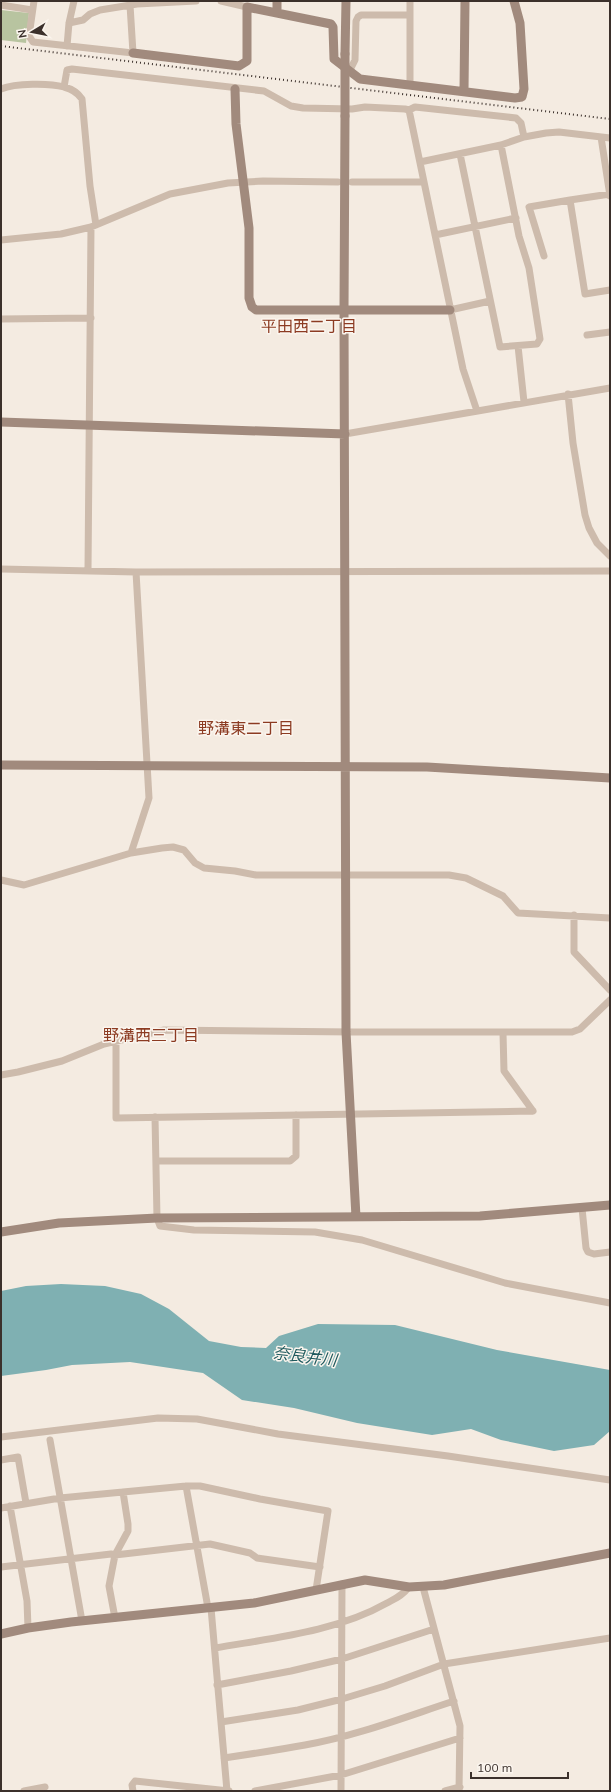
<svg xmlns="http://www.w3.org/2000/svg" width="611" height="1792" font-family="Mulish,'Noto Sans JP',sans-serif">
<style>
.green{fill:#b8c4a0}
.water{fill:#7fb0b2}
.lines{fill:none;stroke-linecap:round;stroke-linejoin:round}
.street{stroke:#cdbbac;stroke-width:7}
.secondary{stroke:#a18a7d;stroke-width:9}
.rail{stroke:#3b302b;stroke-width:2;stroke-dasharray:1 3;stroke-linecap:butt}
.secondary-bridge{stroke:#a18a7d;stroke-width:9}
.labels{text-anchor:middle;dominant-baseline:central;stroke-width:3;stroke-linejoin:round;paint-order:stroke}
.neighbourhood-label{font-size:16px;fill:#8c3b22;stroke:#fbf5ee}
.water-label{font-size:16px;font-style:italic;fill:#1f5a5e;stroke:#fbf5ee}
</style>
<rect width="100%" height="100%" fill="#f4ebe1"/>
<!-- green -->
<path class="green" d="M1,10L29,13L26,43L1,40Z"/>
<!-- water -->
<path class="water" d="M61,1284L105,1286L141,1294L169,1309L209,1341L241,1347L266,1348L279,1336L318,1324L395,1325L497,1350L610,1370V1431L594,1445L554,1451L501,1440L471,1429L432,1435L357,1423L294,1408L242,1400L203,1373L130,1362L72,1365L46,1370L1,1376V1291L26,1286Z"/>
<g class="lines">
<!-- street -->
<path class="street" d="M34,1L29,36L33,42L133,53L130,5
M221,1L247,7
M1,5L32,10
M69,23L83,20L90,14L100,10L137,4L196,1
M67,46L69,23L74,1
M349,72L355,60L356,21L358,17L361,15H410
M410,85V1
M64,87L67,70L72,69L264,91L291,106L303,108L352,109L365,107L405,109L409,110L415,107L516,118L521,123L524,137
M1,89C15,83 50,83 64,87C72,89 78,93 82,99L90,186L96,225
M409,110L463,369L477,411
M601,137L610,196
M460,154L500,347L537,344L540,339L529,268L519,236L501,145
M420,162L501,145L524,137L546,133L559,132L610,138
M352,182H424
M610,194L570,200L585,294L610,290
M435,235L516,218
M1,240L61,234L91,227L170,194L228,183L263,181L338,182
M544,256L529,207L570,200
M450,310L490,301
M1,319L91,318
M587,335L610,332
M518,346L524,402
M568,394L573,443L585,515L589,528L597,543L610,556
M345,434L610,388
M1,569L136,572L610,571
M88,570L91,227
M131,853L149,798L136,572
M1,880L24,885L131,853L162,848L173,847L184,850L195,863L204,868L235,871L256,875H449L466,878L503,896L518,913L610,918
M574,915V952L610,990
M503,1033L504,1071L533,1111
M116,1041V1118L533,1111
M1,1075L18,1072L62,1061L104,1044L164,1030L353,1032H572L580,1029L610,1000
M155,1117L157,1218L160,1226L194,1230L315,1232L362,1240L505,1283L610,1303
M156,1161H290L296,1156V1115
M582,1208L586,1248L588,1252L594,1254L610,1252
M1,1437L158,1418L197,1419L278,1434L448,1456L610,1480
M50,1440L82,1621
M1,1460L18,1457L26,1503
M186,1486L208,1608
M10,1506L27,1601L28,1628
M1,1508L60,1498L186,1486H200L260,1499L328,1511L316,1590
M1,1567L111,1554L115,1555L210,1544L250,1553L257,1558L320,1567
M423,1587L460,1726L459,1791
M211,1608L227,1791
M115,1618L109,1586L115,1555L128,1531V1524L123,1492
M215,1648C272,1638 336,1632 387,1603C396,1598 403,1595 409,1587
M217,1685L291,1671L342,1659L434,1629
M221,1722L298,1710L342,1699L385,1686L444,1664L610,1638
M224,1758C251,1754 278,1750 305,1745C356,1736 405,1717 454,1701
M24,1791L45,1787
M133,1791L132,1785L135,1781L229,1791
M255,1791L341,1775L460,1738
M341,1791L342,1584
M445,1791L460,1787"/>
<!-- secondary -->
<path class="secondary" d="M277,13V1
M133,53L239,66L247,61V7L331,24L333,27L334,59L360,79L515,98L522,97L524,89L520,23L514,1
M345,54L346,1
M235,89L236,124L249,228V298L252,307L256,310H450
M464,91L465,1
M345,116L344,311L346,1032L356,1217
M1,422L345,434
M1,765L427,767L610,778
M1,1232L59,1223L157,1218L480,1216L610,1205
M1,1634L28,1628L71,1622L254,1603L365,1580L409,1587L444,1585L610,1553"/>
<!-- rail -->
<path class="rail" d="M1,46L610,119"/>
<!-- secondary-bridge -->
<path class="secondary-bridge" d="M345,54V116"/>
</g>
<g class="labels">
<!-- neighbourhood labels -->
<g class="neighbourhood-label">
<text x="309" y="326">平田西二丁目</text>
<text x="246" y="728">野溝東二丁目</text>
<text x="151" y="1035">野溝西三丁目</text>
</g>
<!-- water labels -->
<g class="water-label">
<text transform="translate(305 1356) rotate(7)">奈良井川</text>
</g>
</g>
<!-- border -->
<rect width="611" height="1792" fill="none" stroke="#3b302b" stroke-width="4"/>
<!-- north arrow -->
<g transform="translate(32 32) rotate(260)" stroke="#fbf5ee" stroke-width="3" paint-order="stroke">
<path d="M0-3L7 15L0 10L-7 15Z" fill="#3b302b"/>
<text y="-6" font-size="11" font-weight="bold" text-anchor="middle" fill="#3b302b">N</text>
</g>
<!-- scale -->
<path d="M471 1772v6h97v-6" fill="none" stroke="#3b302b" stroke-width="2"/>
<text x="477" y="1772" font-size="12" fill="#3b302b" stroke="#fbf5ee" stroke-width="3" paint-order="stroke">100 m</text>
</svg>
